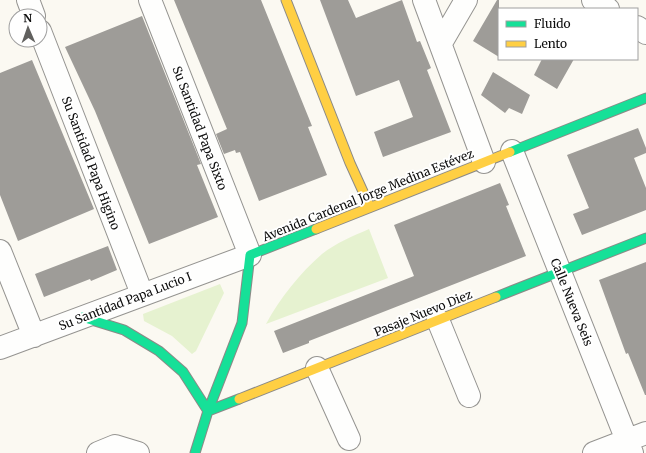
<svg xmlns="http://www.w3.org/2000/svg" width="646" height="453" font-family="Merriweather,serif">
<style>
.green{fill:#e6f2d0}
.building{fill:#9e9c98}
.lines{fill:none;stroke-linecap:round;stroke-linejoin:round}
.street-casing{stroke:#959491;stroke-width:24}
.fast-casing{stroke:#8b8a87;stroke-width:11}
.slow-casing{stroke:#8b8a87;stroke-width:11}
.street{stroke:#fefefd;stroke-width:22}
.fast{stroke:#16e098;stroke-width:9}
.slow{stroke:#ffcf43;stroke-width:9}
.labels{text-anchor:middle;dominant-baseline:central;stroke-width:4;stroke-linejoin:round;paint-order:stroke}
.street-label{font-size:12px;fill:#0e0e0e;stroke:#fff}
</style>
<rect width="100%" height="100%" fill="#fbf9f2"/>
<!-- green -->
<path class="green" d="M369,229L388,278L266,324C280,298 300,273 322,254C336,243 353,236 369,229Z
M220,284L224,293L196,351L192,354L172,336L144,321L143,314Z"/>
<!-- building -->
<path class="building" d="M174,0H261L312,126L308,127L327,175L259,201L240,152L236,153L235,150L224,154L216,134L227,129Z
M320,0H348L356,18L402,0L417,42L420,41L431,68L427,70L451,132L383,157L374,132L413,117L399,80L356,96Z
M497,0H499V57L473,41Z
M142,16L201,164L197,165L218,217L149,244L95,111L65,47Z
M542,59H574L557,89L534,75Z
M32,60L94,209L18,241L0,195V73Z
M493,72L530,95L522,114L509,108L505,113L481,95Z
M638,128L646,148V153L634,158L646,188V210L582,235L573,214L589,208L567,155Z
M500,183L509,205L506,206L526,256L309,341V343L283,353L274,331L414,276L394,225Z
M108,246L117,270L91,281L90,279L44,297L35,274Z
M646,262V395H645L628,353L626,354L599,280Z"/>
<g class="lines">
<!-- street casing -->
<g class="street-casing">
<path id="street" d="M28,0L34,16
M424,0L484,162
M593,0L608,9
M637,27L646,33
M40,31L142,294
M441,43L466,0
M512,151L632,453
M0,251L34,336
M438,320L469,396
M0,348L250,255L150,0
M317,368L349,439
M98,453L115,446L138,453
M594,453L646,433"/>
</g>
<!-- fast casing -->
<g class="fast-casing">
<path id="fast" d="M510,152L646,98
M496,297L646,238
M82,317L124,330L159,351L183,372L208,411L239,399
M195,453L208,411L242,323L250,255L316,229"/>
</g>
<!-- slow casing -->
<g class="slow-casing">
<path id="slow" d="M286,0L350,163L370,207
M316,229L510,152
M239,399L496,297"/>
</g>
<!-- street -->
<use href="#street" class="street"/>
<!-- fast -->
<use href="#fast" class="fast"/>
<!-- slow -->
<use href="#slow" class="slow"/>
</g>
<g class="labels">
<!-- street labels -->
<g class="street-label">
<text transform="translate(200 128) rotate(69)">Su Santidad Papa Sixto</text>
<text transform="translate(91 163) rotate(69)">Su Santidad Papa Higino</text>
<text transform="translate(368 195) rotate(-22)">Avenida Cardenal Jorge Medina Estévez</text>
<text transform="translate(125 301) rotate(-21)">Su Santidad Papa Lucio I</text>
<text transform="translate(572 302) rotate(68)">Calle Nueva Seis</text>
<text transform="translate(423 313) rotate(-22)">Pasaje Nuevo Diez</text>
</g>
</g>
<!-- legend -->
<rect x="498" y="8" width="140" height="52" fill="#ffffff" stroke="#9f9f9f"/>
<rect x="506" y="21" width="20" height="6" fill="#16e098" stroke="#9f9f9f"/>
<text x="534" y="28" font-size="12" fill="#0e0e0e">Fluido</text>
<rect x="506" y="41" width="20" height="6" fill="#ffcf43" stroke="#9f9f9f"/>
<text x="534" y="48" font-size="12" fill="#0e0e0e">Lento</text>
<!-- north arrow -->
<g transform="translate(28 28) rotate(358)"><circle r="19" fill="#ffffff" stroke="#9f9f9f"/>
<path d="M0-3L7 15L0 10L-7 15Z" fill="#61605e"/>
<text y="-6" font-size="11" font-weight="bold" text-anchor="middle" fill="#0e0e0e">N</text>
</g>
</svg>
